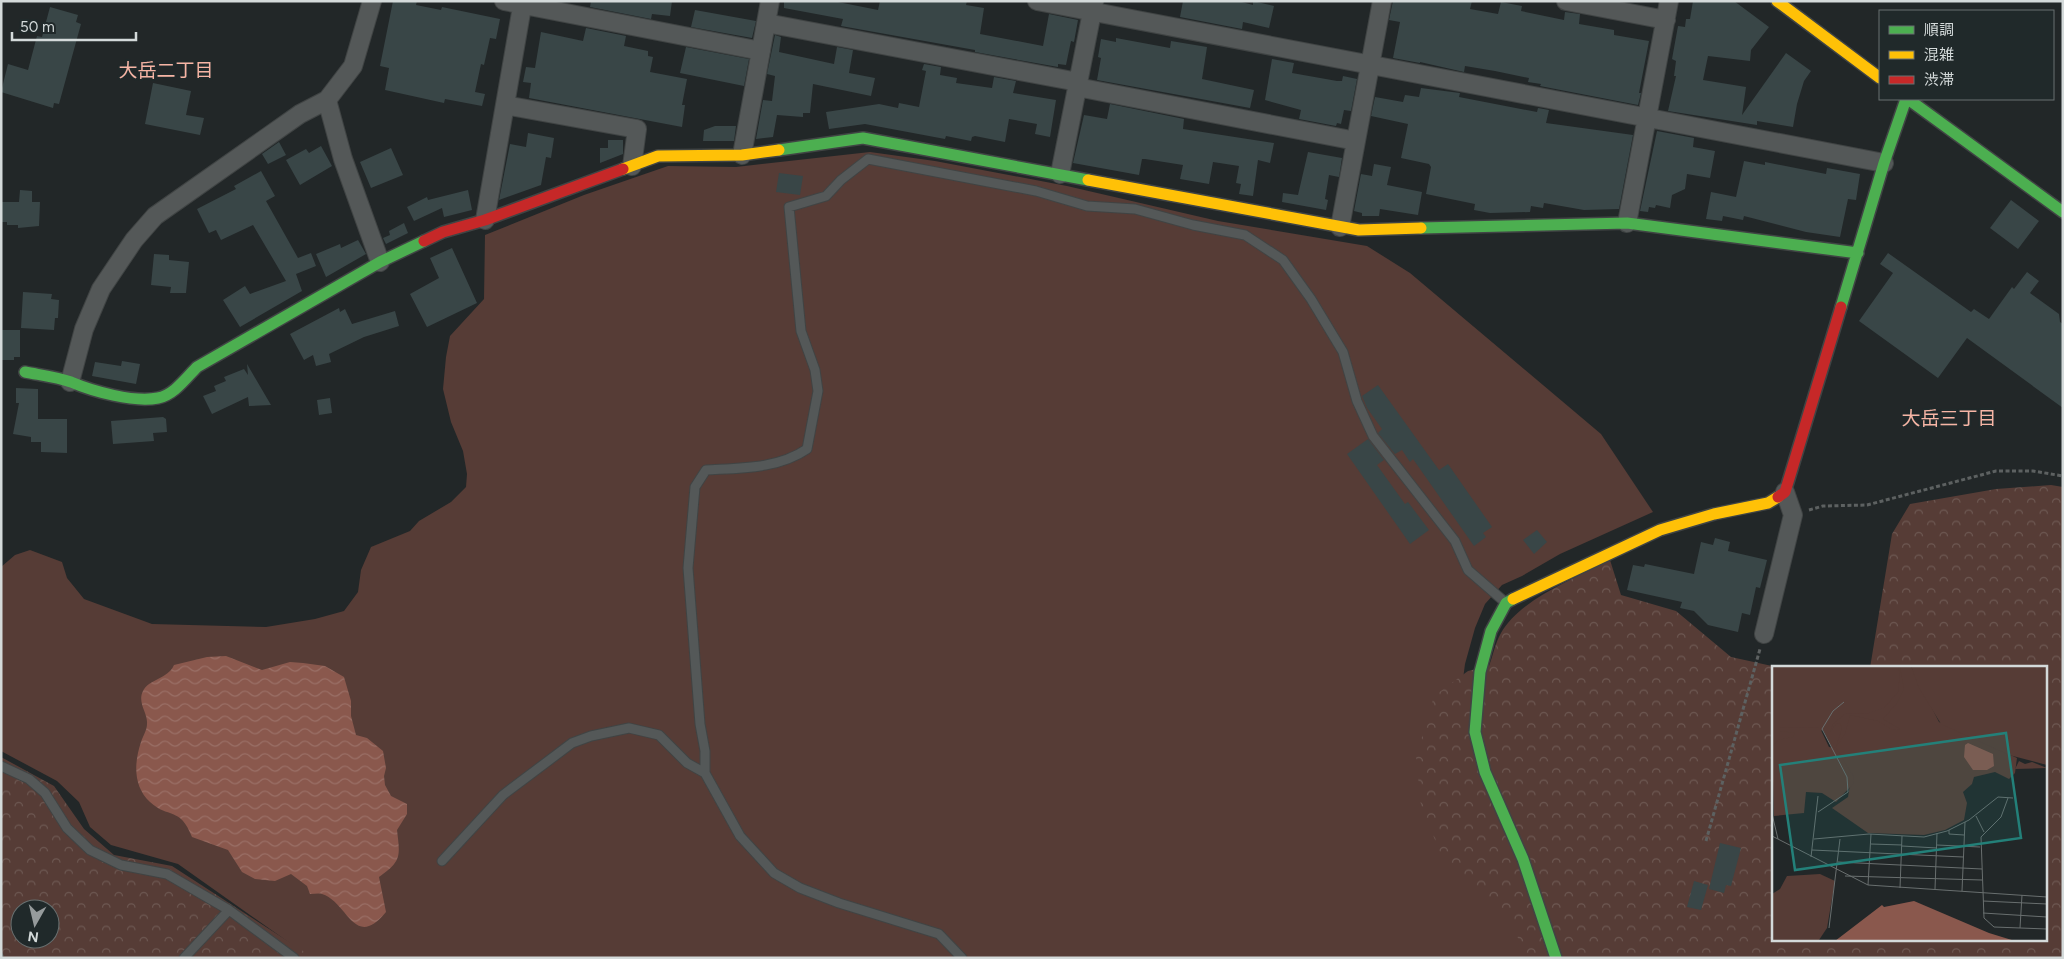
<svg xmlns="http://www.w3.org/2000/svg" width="2064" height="959" font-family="Figtree,'Noto Sans JP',sans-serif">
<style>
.green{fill:#563c36}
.forest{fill:url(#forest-crowns);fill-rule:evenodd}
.water{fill:url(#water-waves)}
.building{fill:#394647}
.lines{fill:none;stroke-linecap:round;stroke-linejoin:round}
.lane-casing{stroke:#404444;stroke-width:11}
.street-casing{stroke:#404444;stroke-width:20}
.fast-casing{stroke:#404444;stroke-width:14}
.slow-casing{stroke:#404444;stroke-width:14}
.jam-casing{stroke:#404444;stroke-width:14}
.path{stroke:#5d6161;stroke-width:3;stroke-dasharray:4 2.5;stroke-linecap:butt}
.lane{stroke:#545858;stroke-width:9}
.street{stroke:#545858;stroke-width:18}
.fast{stroke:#4caf50;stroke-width:11}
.slow{stroke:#ffc107;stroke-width:11}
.jam{stroke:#c62828;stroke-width:11}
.labels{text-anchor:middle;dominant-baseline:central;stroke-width:4;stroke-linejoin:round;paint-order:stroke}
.neighbourhood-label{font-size:19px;fill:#f6b5a5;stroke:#20292a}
.inset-road{fill:none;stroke:#696f6f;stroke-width:1}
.view{fill:#238079;fill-opacity:0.15;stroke:#238079;stroke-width:2.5}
.inset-edge{fill:none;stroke:#d4dada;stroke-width:2.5}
</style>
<defs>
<pattern id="forest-crowns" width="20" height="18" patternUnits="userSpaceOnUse" patternTransform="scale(1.25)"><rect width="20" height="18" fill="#563c36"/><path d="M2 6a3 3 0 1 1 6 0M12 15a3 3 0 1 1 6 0" fill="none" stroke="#6d5852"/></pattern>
<pattern id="water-waves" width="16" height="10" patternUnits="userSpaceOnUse" patternTransform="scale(1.25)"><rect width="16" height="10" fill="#8a584d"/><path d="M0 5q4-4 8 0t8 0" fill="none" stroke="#9a6f66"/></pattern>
</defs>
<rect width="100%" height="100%" fill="#222728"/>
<!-- green -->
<path class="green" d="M870,152L935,161L1067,186L1218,221L1367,246L1410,273L1601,434L1653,512L1560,554L1522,576L1502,585L1485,604L1475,628L1465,664L1460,702L1545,958H311L178,864L111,845L90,827L79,802L57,781L1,751V567L15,555L30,550L62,562L67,578L84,599L152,624L266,627L315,619L344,611L358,592L361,570L371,547L410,531L419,521L451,502L466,487L467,474L463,451L451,422L443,389L446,357L450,336L484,299L485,235L584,195L668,166L736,167Z"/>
<!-- forest -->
<path class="forest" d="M2051,485L2063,487V958H1528L1510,922L1485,901L1440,852L1421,806L1416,757L1434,696L1468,671L1489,666C1493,656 1495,643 1501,633C1520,599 1576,578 1610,560L1621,595L1676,611L1731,657L1781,668H1773V940H2045V668H1870L1892,534L1910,504L1996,489Z
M1,757L54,786L84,829L114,855L172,866L314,958H1ZM20,909H50V939H20Z"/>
<!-- water -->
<path class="water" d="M226,656L262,670L290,662L303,663L325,666L344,677L351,701V716L356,735L367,738L383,751L386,768L384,776L385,785L391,796L407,804V814L397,830C400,856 402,861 379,877L386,912C354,951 348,902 322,894C319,893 314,894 310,894L307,886L291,874L275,881L255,879L242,872L228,850L192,837C180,806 168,819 150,802C133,786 134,763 141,742C143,736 147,730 147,724C148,713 137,703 143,691C149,679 168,679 174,665L207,657Z"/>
<!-- building -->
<path class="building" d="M393,1H417L416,5L441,10L442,7L500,19L496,39L490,38L484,65L481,64L475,92L485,94L482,106L445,99L444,103L385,90L389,68L380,66Z
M591,1H672L670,16L652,14L651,19L590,7Z
M784,1H833L878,10L880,1H967L966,5L984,8L980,34L1043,46L1049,14L1078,20L1074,42L1071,41L1066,65L1058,64V67L975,52V50L841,26L843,19L784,8Z
M1183,1H1238L1253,5V1L1274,6L1269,28L1243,22L1242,29L1180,17Z
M1393,1H1472L1470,9L1498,14L1501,2L1522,6L1521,11L1564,20L1565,12L1580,14L1579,24L1614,30V35L1649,41L1639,93H1641L1638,105L1540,86L1541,84L1528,82L1529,78L1495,71L1465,66L1464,72L1420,62V63L1393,58L1400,22L1389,20Z
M1693,1H1734L1769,27L1751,50L1750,61L1708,56L1703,80L1746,87L1742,115L1786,53L1811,71L1804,81L1797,104L1793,127L1757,121V125L1668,111L1676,76H1674L1676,61L1672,59L1678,26L1685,27L1686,19H1690Z
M50,7L78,15L76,22L81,24L59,104L54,103L53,108L1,92L8,64L28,70L37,36L42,37Z
M695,10L756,21L752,38L691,27Z
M586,28L626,36L624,46L648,51V56L653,57L650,72L687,79L682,105H685L682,127L529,98L531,83L523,82L526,67L535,68L541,32L583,41Z
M775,35L781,37L779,52L834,64L837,47L853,50L849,73L875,78L871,96L813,84L810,113H803V117L777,115L773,137L756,139L763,100L772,101L775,76L767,74Z
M1116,38L1170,48L1171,41L1207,47L1202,79L1254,90L1250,108L1097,80L1101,58L1098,57L1101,39L1116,42Z
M686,47L749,59L744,86L680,73Z
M1272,59L1294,63L1292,73L1337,81H1342L1343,76L1357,79L1351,111L1344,110L1341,124L1337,123L1336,126L1299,119L1301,110L1265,100Z
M924,64L941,67L940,75L957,78L956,83L992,88L994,77L1016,81L1013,93L1056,100L1050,137L1035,134L1037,124L1009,119L1005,142L975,136L972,137L971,141L946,136L945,139L865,124L829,129L826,112L879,104L898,108L899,103L919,107L926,71L922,70Z
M153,83L191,91L186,115L204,118L200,135L145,124Z
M1421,88L1460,93L1459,97L1537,112L1538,108L1549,110L1546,123L1633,135L1619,209L1584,210L1544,203L1543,208L1531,206L1530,212L1490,213L1474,210L1475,204L1426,194L1431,167L1429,164L1401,158L1408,124L1371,116L1375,97L1403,102L1405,95L1419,97Z
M1110,104L1184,119L1183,129L1274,143L1270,163L1258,160L1253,196L1239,194L1241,184L1236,183L1239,166L1213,162L1209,184L1180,179L1183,165L1145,159H1142L1139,175L1073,163L1084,115L1107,119Z
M715,126H736L734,141H703L704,130Z
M1657,131L1694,138L1693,147L1715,151L1710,178L1687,174L1685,189L1672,195L1670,208L1656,205L1655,208L1649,207L1648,212L1640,211Z
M528,133L554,138L551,158L546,157L541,185L499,200L510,144L526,147Z
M608,140H623V154L600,163V148H608Z
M279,142L286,155L268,164L262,154Z
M321,146L332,166L300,185L286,160L306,149L309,153Z
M391,148L403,175L371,188L360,162Z
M1308,152L1342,158L1339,177L1329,175L1325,199L1328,200L1326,210L1282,202L1283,193L1298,195Z
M1744,161L1765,165V162L1826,174L1827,168L1860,174L1856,200L1848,199L1840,237L1806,232L1744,216L1743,220L1723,216L1722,221L1706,219L1711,192L1736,197Z
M1374,164L1391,167L1387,185L1422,192L1418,215L1380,209L1379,216H1362V213L1354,211L1361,174L1372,176Z
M261,171L275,196L266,201L298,258L311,253L316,266L296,274L302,291L240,327L223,300L245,286L250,294L286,281L253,225L221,240L216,230L209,233L197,209L236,189L234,186Z
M779,173L803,176L800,195L776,192Z
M20,190L32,191V202H40L39,226L18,228V225H7V222H1V202H19Z
M468,190L472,210L444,217L442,208L414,221L407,207L427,197L428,200Z
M2011,200L2039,221L2018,249L1990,228Z
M404,223L408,233L386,244L383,238L390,235L389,231Z
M358,240L366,254L326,277L316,254L340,244L341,248Z
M452,248L477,303L427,327L410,294L439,278L430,258Z
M1888,253L1971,312L1974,309L1989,319L2012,287L2014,289L2027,272L2039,281L2030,293L2059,314L2060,322L2063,324V408L1967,338L1938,378L1859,321L1893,273L1880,264Z
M154,254L169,255V260L189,262L186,293H170L171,287L151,285Z
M23,292L52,294L51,299L59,300L58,318H55L54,330L21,328Z
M339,308L340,312L345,309L352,324L395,311L399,326L364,337L329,354L331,362L316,366L313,355L304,360L290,334Z
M1,330H20V357H14V360H1Z
M122,361L140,364L136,384L92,376L95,362L121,366Z
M247,364L271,405L249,406L248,397L212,414L203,396L216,391L214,386L226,381L224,377L244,369L248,375Z
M1378,385L1439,470L1448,464L1492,527L1483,533L1486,537L1474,546L1413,459L1410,462L1402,450L1395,454L1378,433L1382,429L1367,408L1362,396Z
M16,388L38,389V419H67V453L41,452V442H31V437L13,434L19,403H16Z
M330,398L332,413L319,415L317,400Z
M163,417L166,419L167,432L153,433L154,441L113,444L111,421Z
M1368,439L1384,460L1377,465L1405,504L1408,502L1429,530L1410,544L1347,454Z
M1537,530L1547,542L1534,554L1523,540Z
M1715,538L1730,542L1728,551L1767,560L1760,588L1756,587L1750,615L1742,613L1738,632L1708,625L1694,611L1680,608L1682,602L1627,590L1633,565L1644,567L1645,564L1694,574L1701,542L1713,545Z
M1720,843L1741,848L1731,886L1726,885L1724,893L1709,889Z
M1694,881L1708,885L1701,910L1687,907Z"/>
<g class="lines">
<!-- lane casing -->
<g class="lane-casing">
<path id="lane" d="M1,766L29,779L45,793L67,828L90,850L121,865L167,874L229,910L294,958
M442,861L503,795L572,743L591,736L629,728L659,735L687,763L705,773
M184,958L229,910
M962,958L939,934L839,903L800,888L774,873L740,836L705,773V751L700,724L688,568L695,487L706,470C740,468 778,469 807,449L818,391L815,370L801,331L789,207L826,196L841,180L868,159L1036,191L1087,206L1135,209L1193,225L1245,235L1283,260L1311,299L1343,352L1357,401L1373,436L1455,541L1468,570L1506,603"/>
</g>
<!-- street casing -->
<g class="street-casing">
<path id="street" d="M504,1L761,51
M1037,1L1884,163
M1566,1L1666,20
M766,23L1078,82
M1077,87L1356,141
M327,100L343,159L380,262
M505,105L637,129L632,166
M742,155L770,1
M1060,174L1094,2
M485,220L523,1
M1627,223L1669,1
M1340,227L1382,1
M70,382L84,329L101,289L134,240L155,216L300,114L327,100L353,66L372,1
M1764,634L1793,515L1785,492"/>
</g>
<!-- fast casing -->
<g class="fast-casing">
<path id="fast" d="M1908,99L2063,212
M779,150L863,138L1088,180
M1421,228L1627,223L1858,253
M1841,307L1884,163L1906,99
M25,372C40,375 57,377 71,382C92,391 134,403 158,398C174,395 186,378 197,367L380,262L424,241
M1513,599L1506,603L1491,631L1480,672L1475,732L1485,772L1523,859L1556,958"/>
</g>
<!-- slow casing -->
<g class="slow-casing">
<path id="slow" d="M1777,1L1880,78
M623,169L658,156L742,155L779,150
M1088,180L1359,230L1421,228
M1513,599L1660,530L1714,514L1768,503L1778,497"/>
</g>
<!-- jam casing -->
<g class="jam-casing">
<path id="jam" d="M424,241L443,232L485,220L623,169
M1778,497L1785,492L1841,307"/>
</g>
<!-- path -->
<path class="path" d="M1809,510L1823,506L1867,505L1996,471H2033L2063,476
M1706,841L1760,649
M1,953L3,958"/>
<!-- lane -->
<use href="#lane" class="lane"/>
<!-- street -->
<use href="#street" class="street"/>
<!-- fast -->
<use href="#fast" class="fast"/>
<!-- slow -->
<use href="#slow" class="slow"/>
<!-- jam -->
<use href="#jam" class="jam"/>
</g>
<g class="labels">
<!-- neighbourhood labels -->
<g class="neighbourhood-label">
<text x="166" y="70">大岳二丁目</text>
<text x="1949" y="418">大岳三丁目</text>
</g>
</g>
<!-- overview -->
<g transform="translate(1772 666)">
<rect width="275" height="275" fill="#222728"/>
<path d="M139,0L167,56L245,92L243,107L237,113L223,106L202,111L200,118L191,126L195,137L192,154L173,164L152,169L96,167L60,142L76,131L78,118L51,64L0,82V1ZM48,208L63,215L55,262L47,274L0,275V228L8,223L15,210Z" fill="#563c36"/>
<path d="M275,0V99L237,89L169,58L147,22L139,0ZM128,1L132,23L125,37L111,53L128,63L121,64L106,55L78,49L73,68L64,81L70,62L68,57L64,58L58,66L61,58L73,48L97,47L112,42L126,26L128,7L126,2ZM8,61L48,62L57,81L64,82L82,111L81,118L64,136L50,127L34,126L32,147L2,150L0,81L6,74L21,71L23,67L8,65ZM247,95L253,98L260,96L275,102L243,103Z" fill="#563c36"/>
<path d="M196,77L221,88L222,100L215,104H201L192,91L193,79ZM142,235L217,267L243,275H63L110,239L112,241Z" fill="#8a584d"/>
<path class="inset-road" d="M236,132L229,151L209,171L212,252L222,261L275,263M46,146L76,126L75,111L50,63L61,45L72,36M0,148L6,173M204,150L212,166M177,164V168L192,169M0,170L96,219L275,231M42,173L97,168L152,171L175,165L197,154L226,131L241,132M99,178L130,179M165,179L208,181M130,180L165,182M40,184L191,191M39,191L46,130M66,196L210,203M73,210L210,214M96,219L99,168M128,222L130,170M163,223L165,167M190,225L193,156M211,235L275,238M211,247L275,251M57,262L68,173M248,262L250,229"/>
<path class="view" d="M234,67L249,172L23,204L8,99Z"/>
<rect width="275" height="275" class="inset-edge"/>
</g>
<!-- border -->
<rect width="2064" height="959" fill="none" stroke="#d4dada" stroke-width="5"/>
<!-- legend -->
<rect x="1879" y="10" width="175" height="90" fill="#20292a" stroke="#687070"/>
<rect x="1889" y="26" width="25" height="8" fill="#4caf50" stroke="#687070"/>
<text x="1924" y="35" font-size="15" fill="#d4dada">順調</text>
<rect x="1889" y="51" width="25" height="8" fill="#ffc107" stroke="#687070"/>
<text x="1924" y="60" font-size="15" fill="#d4dada">混雑</text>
<rect x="1889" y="76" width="25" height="8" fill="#c62828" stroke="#687070"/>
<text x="1924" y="85" font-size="15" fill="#d4dada">渋滞</text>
<!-- north arrow -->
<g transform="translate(35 924) rotate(188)"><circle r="24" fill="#20292a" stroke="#687070"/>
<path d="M0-4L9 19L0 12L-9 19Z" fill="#969b9c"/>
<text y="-8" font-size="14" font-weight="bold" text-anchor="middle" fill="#d4dada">N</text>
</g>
<!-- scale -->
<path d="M12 32v8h124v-8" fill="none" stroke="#d4dada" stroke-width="2.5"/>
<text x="20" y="32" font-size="15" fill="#d4dada" stroke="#20292a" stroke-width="4" paint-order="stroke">50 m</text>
</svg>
